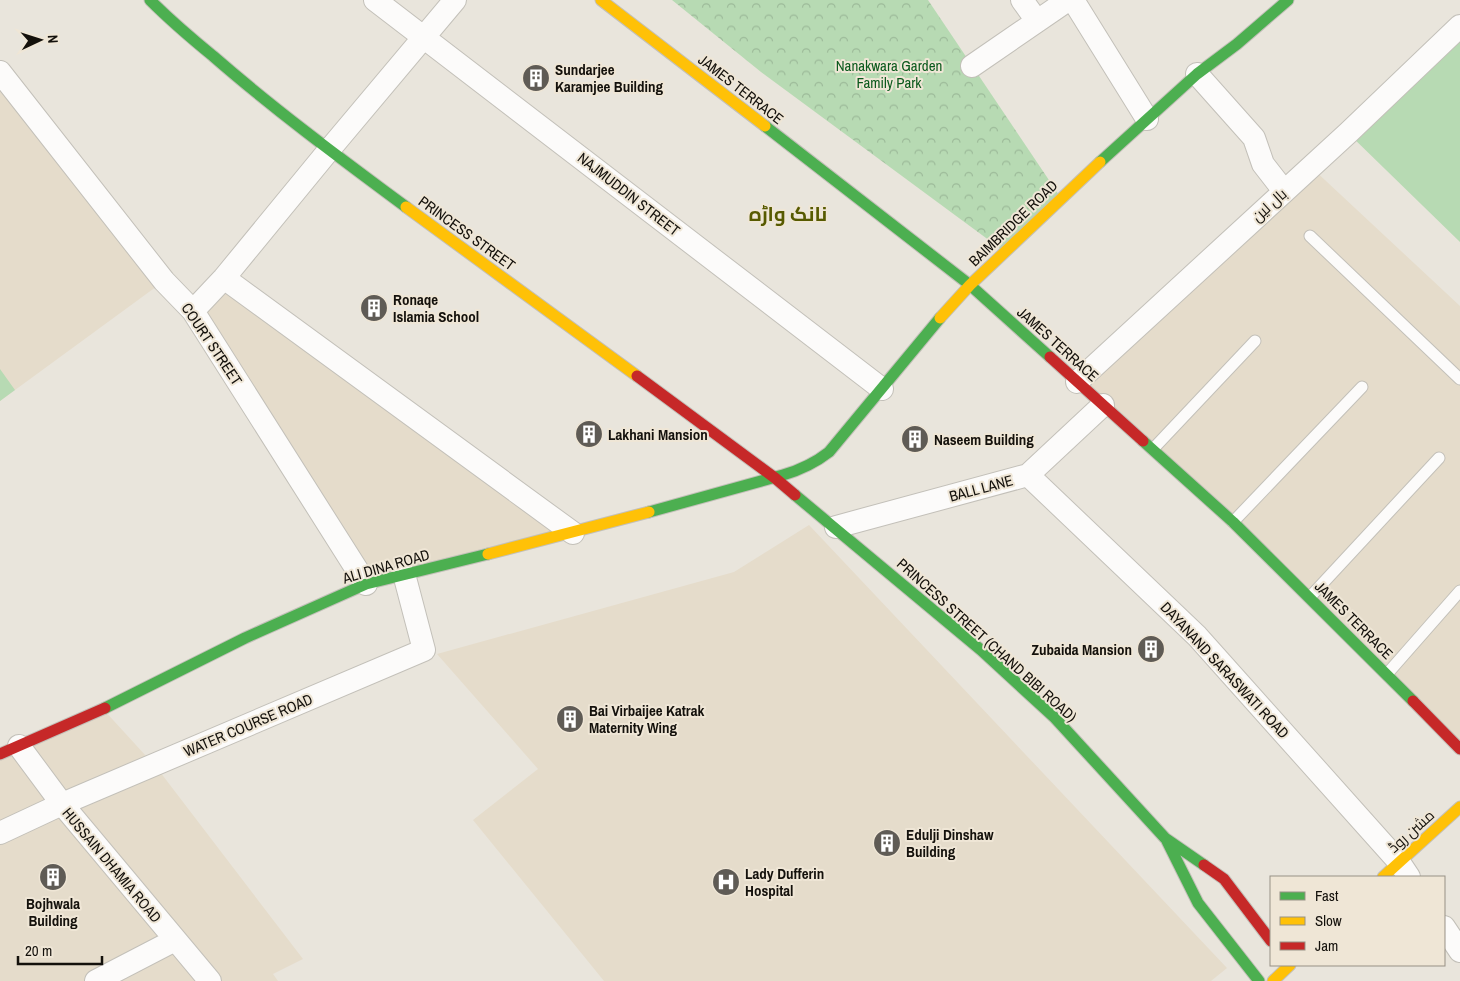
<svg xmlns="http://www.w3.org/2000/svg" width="1460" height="981" font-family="'Archivo Narrow',Cairo,sans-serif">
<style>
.built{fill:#e5dccb}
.grass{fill:#b7dab3}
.park{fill:url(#park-crowns)}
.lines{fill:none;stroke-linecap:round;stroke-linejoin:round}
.lane-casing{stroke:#c3c0b9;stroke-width:13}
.street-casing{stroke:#c3c0b9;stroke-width:24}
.fast-casing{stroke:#c3c0b9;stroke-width:13}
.slow-casing{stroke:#c3c0b9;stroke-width:13}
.jam-casing{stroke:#c3c0b9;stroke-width:13}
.lane{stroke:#fcfbfa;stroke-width:11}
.street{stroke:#fcfbfa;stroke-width:22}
.fast{stroke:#4caf50;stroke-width:11}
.slow{stroke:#ffc107;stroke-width:11}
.jam{stroke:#c62828;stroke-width:11}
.labels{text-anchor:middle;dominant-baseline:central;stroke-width:4;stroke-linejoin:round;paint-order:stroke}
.park-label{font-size:15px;fill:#0a591c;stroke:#efe6d6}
.poi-label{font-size:15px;font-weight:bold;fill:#14110c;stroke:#efe6d6;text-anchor:start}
.street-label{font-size:15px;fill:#14110c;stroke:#efe6d6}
.district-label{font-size:20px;font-weight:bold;fill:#575a00;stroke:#efe6d6}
</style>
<defs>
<pattern id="park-crowns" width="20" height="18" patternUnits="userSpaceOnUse" patternTransform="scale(1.25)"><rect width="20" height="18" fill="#b7dab3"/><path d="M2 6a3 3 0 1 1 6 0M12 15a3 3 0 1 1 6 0" fill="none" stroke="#9cba99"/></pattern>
</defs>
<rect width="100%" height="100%" fill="#e9e5dc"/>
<!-- built -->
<path class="built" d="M0,72L164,281L0,401Z
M1311,167L1460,306V749L1077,382Z
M224,278L573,533L366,584L193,311Z
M809,525L1227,968L1211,981H604L473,820L538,769L437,654L734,572Z
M103,709L157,768L303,959L273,974L278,981H0V755Z"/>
<!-- grass -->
<path class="grass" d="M1460,31V242L1348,133Z
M0,369L15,390L0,401Z"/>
<!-- park -->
<path class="park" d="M672,0H928L1061,198L1005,252L761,72Z"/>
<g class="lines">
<!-- lane casing -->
<g class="lane-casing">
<path id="lane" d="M1310,236L1460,379
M1153,449L1255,341
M1233,522L1362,387
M1310,597L1439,458
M1387,674L1460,591"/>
</g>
<!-- street casing -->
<g class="street-casing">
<path id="street" d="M375,0L882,389
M1022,0L1037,21
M1073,0L1147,119
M972,66L1068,0
M0,72L164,281L193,311L366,584
M1197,74L1254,138L1263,164L1284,191
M224,278L573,533
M193,311L224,278L329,150L455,0
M1077,382L1348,133L1460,26
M1028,475L1197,636L1399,862L1409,877
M836,527L1028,475L1103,405
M19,746L62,804L210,981
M0,833L62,804L424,650L404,574
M1444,927L1460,951
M96,981L175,940"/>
</g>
<!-- fast casing -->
<g class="fast-casing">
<path id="fast" d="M150,0C170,20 191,38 213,56C275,110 340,158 406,207
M765,126L970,285L1050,357
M1100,162L1197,74L1237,44L1288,0
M1143,441L1233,522L1413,701
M795,495L981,650L1055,718L1165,838L1204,865
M649,512L783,475C800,470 815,463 829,452L940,318
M105,708L245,638L366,584L488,554
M1167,841L1198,903L1259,981"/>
</g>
<!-- slow casing -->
<g class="slow-casing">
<path id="slow" d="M601,0L765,126
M406,207L637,376
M940,318L970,285L1100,162
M488,554L649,512
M1383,877L1460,807
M1273,981L1290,965"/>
</g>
<!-- jam casing -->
<g class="jam-casing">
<path id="jam" d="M1050,357L1143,441
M637,376L775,478L795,495
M1413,701L1460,749
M0,754L105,708
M1204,865L1224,879L1271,941"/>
</g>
<!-- lane -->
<use href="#lane" class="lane"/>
<!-- street -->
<use href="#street" class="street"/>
<!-- fast -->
<use href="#fast" class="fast"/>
<!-- slow -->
<use href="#slow" class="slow"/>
<!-- jam -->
<use href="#jam" class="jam"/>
</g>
<!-- icons -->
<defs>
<g id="building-disc" transform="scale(1.4375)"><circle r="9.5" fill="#5f5b55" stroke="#efe6d6"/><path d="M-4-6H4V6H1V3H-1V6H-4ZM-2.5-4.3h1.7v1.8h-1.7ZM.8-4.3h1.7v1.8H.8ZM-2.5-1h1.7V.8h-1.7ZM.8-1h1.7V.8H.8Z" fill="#fff"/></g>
<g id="hospital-disc" transform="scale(1.4375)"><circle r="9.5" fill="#5f5b55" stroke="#efe6d6"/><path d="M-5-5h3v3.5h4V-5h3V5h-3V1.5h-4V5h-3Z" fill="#fff"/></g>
</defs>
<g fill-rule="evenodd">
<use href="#building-disc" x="536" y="78"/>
<use href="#building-disc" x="374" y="308"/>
<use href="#building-disc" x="589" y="434"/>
<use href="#building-disc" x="915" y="439"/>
<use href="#building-disc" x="1151" y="649"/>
<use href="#building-disc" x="570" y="719"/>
<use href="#building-disc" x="887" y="843"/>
<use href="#building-disc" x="53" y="877"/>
<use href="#hospital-disc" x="726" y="882"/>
</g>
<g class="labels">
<!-- park labels -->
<g class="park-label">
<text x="889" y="65">Nanakwara Garden<tspan x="889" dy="17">Family Park</tspan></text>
</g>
<!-- poi labels -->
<g class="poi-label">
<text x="555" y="69">Sundarjee<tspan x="555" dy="17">Karamjee Building</tspan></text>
<text x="393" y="299">Ronaqe<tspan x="393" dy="17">Islamia School</tspan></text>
<text x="608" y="434">Lakhani Mansion</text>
<text x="934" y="439">Naseem Building</text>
<text x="1132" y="649" text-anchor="end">Zubaida Mansion</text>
<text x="589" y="710">Bai Virbaijee Katrak<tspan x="589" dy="17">Maternity Wing</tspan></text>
<text x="906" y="834">Edulji Dinshaw<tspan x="906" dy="17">Building</tspan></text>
<text x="745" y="873">Lady Dufferin<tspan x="745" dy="17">Hospital</tspan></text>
<text x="53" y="903" text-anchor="middle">Bojhwala<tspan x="53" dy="17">Building</tspan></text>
</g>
<!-- street labels -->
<g class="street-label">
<text transform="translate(741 89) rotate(38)">JAMES TERRACE</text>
<text transform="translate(629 194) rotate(38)">NAJMUDDIN STREET</text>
<text transform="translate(1269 205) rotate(-42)">بال لین</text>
<text transform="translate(1013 223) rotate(-44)">BAIMBRIDGE ROAD</text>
<text transform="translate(467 233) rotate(36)">PRINCESS STREET</text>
<text transform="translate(212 344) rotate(56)">COURT STREET</text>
<text transform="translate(1058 344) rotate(42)">JAMES TERRACE</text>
<text transform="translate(981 488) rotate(-15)">BALL LANE</text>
<text transform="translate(386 566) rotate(-16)">ALI DINA ROAD</text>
<text transform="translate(1354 620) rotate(45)">JAMES TERRACE</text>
<text transform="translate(987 640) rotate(42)">PRINCESS STREET (CHAND BIBI ROAD)</text>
<text transform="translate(1225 670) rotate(47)">DAYANAND SARASWATI ROAD</text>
<text transform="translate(248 725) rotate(-23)">WATER COURSE ROAD</text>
<text transform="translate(1411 831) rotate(-42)">مشن روڈ</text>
<text transform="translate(112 865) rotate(50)">HUSSAIN DHAMIA ROAD</text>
</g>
<!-- district labels -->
<g class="district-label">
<text x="788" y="213">نانک واڑہ</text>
</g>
</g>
<!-- legend -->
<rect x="1270" y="876" width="175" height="90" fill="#efe6d6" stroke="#979185"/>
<rect x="1280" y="892" width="25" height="8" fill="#4caf50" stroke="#979185"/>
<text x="1315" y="901" font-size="15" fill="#14110c">Fast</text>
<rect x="1280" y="917" width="25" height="8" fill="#ffc107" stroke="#979185"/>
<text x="1315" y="926" font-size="15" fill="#14110c">Slow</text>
<rect x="1280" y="942" width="25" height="8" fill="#c62828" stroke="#979185"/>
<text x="1315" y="951" font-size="15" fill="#14110c">Jam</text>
<!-- north arrow -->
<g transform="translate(40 40) rotate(86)" stroke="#efe6d6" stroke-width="4" paint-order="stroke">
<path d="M0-4L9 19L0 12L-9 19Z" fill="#14110c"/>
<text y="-8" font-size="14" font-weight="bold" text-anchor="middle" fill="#14110c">N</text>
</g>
<!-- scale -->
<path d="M18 956v8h84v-8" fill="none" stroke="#14110c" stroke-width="2.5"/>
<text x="25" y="956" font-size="15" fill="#14110c" stroke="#efe6d6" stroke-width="4" paint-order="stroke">20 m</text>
</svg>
